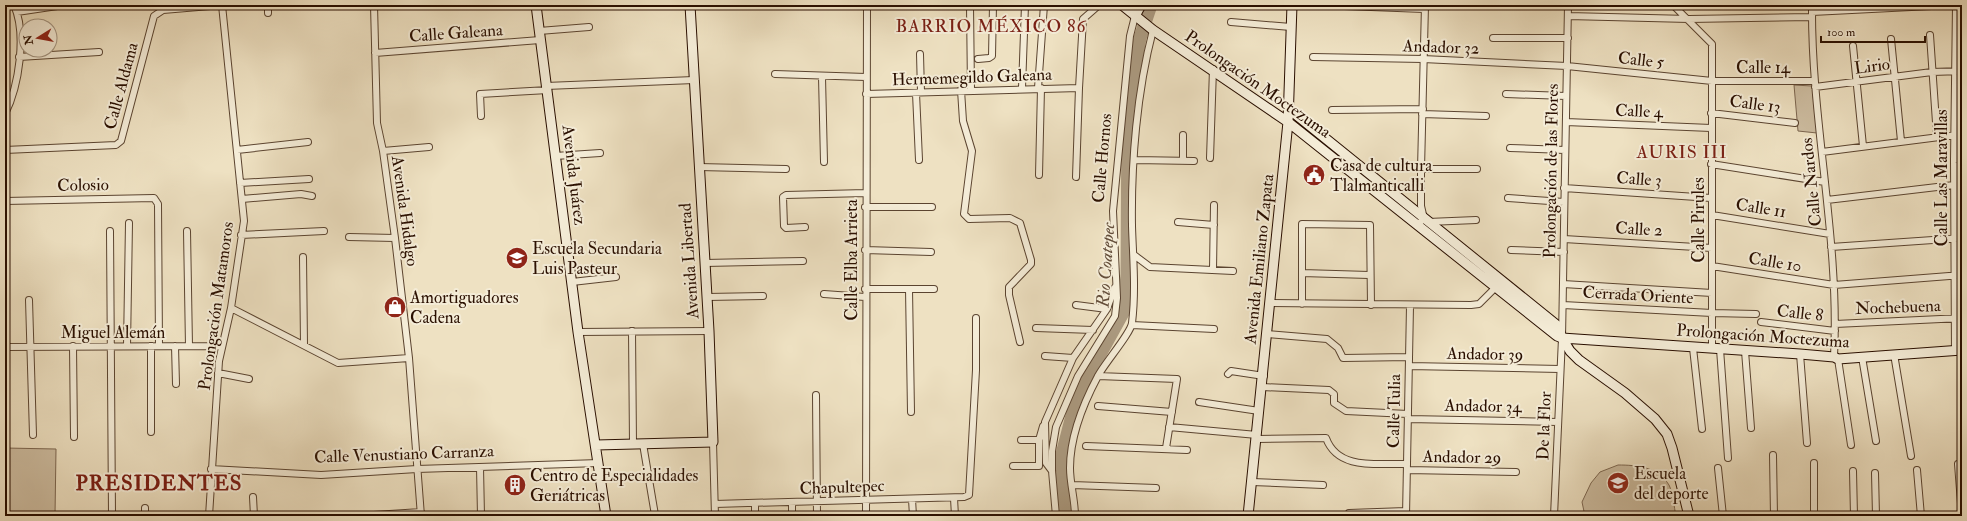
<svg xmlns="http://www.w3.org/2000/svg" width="1967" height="521" font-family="'IM FELL Double Pica',serif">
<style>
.green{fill:#cdbda1;stroke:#7c6650}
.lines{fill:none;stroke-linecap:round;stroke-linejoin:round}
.river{stroke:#ab9a80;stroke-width:13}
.street-casing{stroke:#5b4430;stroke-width:8}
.secondary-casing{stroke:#2a0f00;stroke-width:11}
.street{stroke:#f4ecd7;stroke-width:6}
.secondary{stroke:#f4ecd7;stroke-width:9}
.labels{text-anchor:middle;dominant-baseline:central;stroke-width:4;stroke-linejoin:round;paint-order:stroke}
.street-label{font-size:17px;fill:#2a0f00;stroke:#f4ecd7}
.poi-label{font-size:17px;fill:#2a0f00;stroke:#f4ecd7;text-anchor:start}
.neighbourhood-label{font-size:18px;letter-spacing:1px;fill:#7a1f14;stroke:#f4ecd7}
.water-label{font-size:18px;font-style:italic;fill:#644e3a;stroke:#f4ecd7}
.district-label{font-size:21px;font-weight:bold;letter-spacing:1px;fill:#7a1f14;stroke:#f4ecd7}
</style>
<rect width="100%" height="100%" fill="#eee1c2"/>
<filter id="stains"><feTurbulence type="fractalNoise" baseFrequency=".005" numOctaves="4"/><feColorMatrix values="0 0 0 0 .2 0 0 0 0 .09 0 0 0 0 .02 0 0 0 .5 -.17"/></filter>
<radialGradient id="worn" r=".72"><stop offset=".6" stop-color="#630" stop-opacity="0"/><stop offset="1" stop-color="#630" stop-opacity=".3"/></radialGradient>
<!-- green -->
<path class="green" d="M1794,85L1812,86L1817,133L1798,131Z
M5,448L56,449L55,516H5Z
M1618,465C1637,465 1658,467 1669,485C1673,493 1674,507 1676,516H1585L1582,502L1591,483L1600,472Z"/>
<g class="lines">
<!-- river -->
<path class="river" d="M1065,516L1061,458L1077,396L1124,311L1127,274L1128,109L1140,38L1151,5"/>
<!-- street casing -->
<g class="street-casing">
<path id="street" d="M268,5V13
M374,5L377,123L383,151L395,238L409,358L421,516
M1318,5L1424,9
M1673,5L1712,44V349
M1812,5C1811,123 1840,239 1834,357
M970,6L971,90
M17,12L64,5
M1812,12L1951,5
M1568,16L1689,19L1812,17
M1231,22L1291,27
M539,31L589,27
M1930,35L1937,137
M1493,38H1568
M1891,39L1901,141
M1853,46L1863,146
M375,53L540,40
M920,54L921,92
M19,57L99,52
M1313,57L1423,59L1567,66L1712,81H1814
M978,59L989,58L992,56L993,5
M775,74L866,77
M822,77L824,162
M546,86L694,80
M1815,87L1932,72L1962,71
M1022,88L1025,5
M1038,88L1044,5
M961,90L963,121L972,151L964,214L969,219L1010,218L1020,223L1031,260V264L1009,287V295L1020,342
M916,93L919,160
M866,94L1079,88
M1506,94L1566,96
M1332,110L1423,109
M1711,113L1795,123
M5,114C19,86 27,34 14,5
M1422,114L1486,116
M481,116L480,94L548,90
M1566,122L1711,128
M1510,148L1565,150
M5,150L116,145L121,141L154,16L163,10L222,5
M237,150L308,142
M383,151L429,147
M1822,152L1955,135
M555,156L600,153
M1210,158L1213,69
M1135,160L1194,161
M1954,160L1962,159
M1183,161V135
M1711,164L1825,182
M699,167L786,169
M1421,169H1477
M1039,175L1041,88
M1076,177L1079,88L1083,19L1099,5
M240,183L309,179
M1564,188L1711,198
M1508,198L1564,202
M242,199L301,194L312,196
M1827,200L1954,185
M5,201L154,198L158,204L159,346
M865,207H932
M1712,215L1830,234
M1178,222L1214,225
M1428,222L1476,220
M1418,224L1424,219L1421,206V169L1425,5
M805,227L786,228L784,226L783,197L786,195L866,193
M110,231L112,516
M187,231L189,346
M241,235L324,231
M349,237L395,238
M1564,239L1712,248
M1831,247L1962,238
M865,250L931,252
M1511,250L1564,252
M1134,255L1150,267L1233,271
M303,257L304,345
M705,263L803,261
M1712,266L1834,285L1962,275
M1213,270L1214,205
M1302,273L1369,275
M572,282L616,277
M1563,284L1712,293
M865,289H934
M909,289L911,412
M824,294L865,297
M707,297L763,296
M29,300L33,435
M1271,303L1471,305L1479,304L1498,285
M1302,304V224L1370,225L1371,305
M1076,305L1107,309
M1563,305L1712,313L1756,314
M231,308L338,363L409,358
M1761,322L1835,331
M1835,324L1962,318
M1132,325L1214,329
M1036,328L1093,330
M632,331L633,444
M578,332L709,331
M1268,334L1327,339L1338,348L1343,358L1409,357
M73,346L74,437
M127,346L129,223
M151,346V432
M175,346L176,384
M5,347L221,346
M1693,348L1702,429
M1720,349L1728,458
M1961,350L1962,358
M1745,351L1751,428
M1955,351L1954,160L1956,5
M1800,354L1807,443
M1894,354L1911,456
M1045,356L1073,358
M1862,357L1876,441
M1838,359L1851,445
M1409,366L1560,369
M218,373L249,379
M1228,374L1231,371L1264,376
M1098,376L1177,379L1166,448
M1262,387L1329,390L1334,394V403L1346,411L1408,414
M816,395L817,516
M1199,402L1259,411
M1098,406L1172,412
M1408,419L1558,422
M1169,427L1257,435
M1257,439L1326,438C1338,471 1378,463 1407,464
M1021,440H1039
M713,442L715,516
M643,444L655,515
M1086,446L1187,450
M1773,455L1774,516
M1958,464L1962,516
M1013,466H1039V440L1043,426
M480,467L481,516
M1718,468L1723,516
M211,469L321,475L417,469L599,463
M1407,470L1516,472
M1917,470L1921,516
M1052,471L1046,463L1045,422L1073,358L1107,309L1115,287
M1853,471L1854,516
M1875,473L1876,516
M1252,482L1323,485
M1072,485L1156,488
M253,497L254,516
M954,498L955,516
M912,499L913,516
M792,503V516
M715,504L964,497L969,495L976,370V318
M1349,513L1406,511
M145,516V508
M209,516L219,361L231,308L244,221L222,5
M358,516L421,512
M755,516V503
M866,516L867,5
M1056,516L1052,471V451L1056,427L1078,376L1115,316L1117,298L1113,211L1130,36L1135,16
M1075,516C1075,500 1070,484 1070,468C1070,436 1083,404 1098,376C1104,364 1131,333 1132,323C1136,290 1133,258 1132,226C1131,163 1137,91 1153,30
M1406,516L1410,306
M1554,516L1562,338L1568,5
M1814,516V463"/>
</g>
<!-- secondary casing -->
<g class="secondary-casing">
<path id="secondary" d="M536,5L578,332L606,516
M1122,5L1153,30L1288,122L1557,336L1562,338L1800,354L1834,357L1838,359L1962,350
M1135,16L1141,5
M1289,109L1558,326L1562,338L1570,351L1579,360L1625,393L1655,419L1667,434L1672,448L1689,516
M596,445L713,442L709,331L690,5
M1248,516L1288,122L1292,5"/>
</g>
<!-- street -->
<use href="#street" class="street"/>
<!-- secondary -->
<use href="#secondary" class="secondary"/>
</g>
<!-- icons -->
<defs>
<g id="civic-disc" transform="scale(1.15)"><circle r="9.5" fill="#8f2418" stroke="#f4ecd7"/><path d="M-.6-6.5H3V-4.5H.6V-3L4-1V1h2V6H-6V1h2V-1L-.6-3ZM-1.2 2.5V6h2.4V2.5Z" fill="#fff"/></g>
<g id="school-disc" transform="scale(1.15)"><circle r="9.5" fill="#8f2418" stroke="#f4ecd7"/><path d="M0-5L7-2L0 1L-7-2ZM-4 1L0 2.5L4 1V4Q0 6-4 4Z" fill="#fff"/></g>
<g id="shop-disc" transform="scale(1.15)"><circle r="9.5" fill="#8f2418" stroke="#f4ecd7"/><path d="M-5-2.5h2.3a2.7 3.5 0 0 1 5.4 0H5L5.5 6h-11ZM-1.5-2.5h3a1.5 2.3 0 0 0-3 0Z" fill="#fff"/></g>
<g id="building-disc" transform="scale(1.15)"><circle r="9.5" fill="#8f2418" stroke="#f4ecd7"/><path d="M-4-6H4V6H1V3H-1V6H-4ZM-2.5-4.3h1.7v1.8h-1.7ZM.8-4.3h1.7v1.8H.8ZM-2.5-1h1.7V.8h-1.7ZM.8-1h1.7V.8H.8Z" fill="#fff"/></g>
</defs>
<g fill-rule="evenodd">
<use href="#civic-disc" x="1314" y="175"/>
<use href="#school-disc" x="517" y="258"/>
<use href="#shop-disc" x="395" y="307"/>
<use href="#school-disc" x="1618" y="483"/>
<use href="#building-disc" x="515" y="485"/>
</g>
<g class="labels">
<!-- street labels -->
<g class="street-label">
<text transform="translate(456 33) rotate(-4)">Calle Galeana</text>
<text transform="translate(1441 47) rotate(2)">Andador 32</text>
<text transform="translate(1641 60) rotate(6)">Calle 5</text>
<text transform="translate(1872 66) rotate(-7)">Lirio</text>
<text x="1763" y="67">Calle 14</text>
<text transform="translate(972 77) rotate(-2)">Hermemegildo Galeana</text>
<text transform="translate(1258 84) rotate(35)">Prolongación Moctezuma</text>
<text transform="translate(121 86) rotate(-75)">Calle Aldama</text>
<text transform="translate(1755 104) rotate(7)">Calle 13</text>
<text transform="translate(1639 111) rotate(2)">Calle 4</text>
<text transform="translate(1102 158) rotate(-85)">Calle Hornos</text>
<text transform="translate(1551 171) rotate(-89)">Prolongación de las Flores</text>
<text transform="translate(574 175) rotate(83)">Avenida Juárez</text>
<text transform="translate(1941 178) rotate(-90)">Calle Las Maravillas</text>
<text transform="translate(1639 179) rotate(4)">Calle 3</text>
<text transform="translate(1811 182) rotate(-96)">Calle Nardos</text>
<text transform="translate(83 185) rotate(-1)">Colosio</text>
<text transform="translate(1761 208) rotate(9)">Calle 11</text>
<text transform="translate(405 211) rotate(82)">Avenida Hidalgo</text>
<text transform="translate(1698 220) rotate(-90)">Calle Pirules</text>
<text transform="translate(1639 229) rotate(3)">Calle 2</text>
<text transform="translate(1259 259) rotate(-84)">Avenida Emiliano Zapata</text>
<text transform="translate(851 260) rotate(-90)">Calle Elba Arrieta</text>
<text transform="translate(689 261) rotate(-94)">Avenida Libertad</text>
<text transform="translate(1775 262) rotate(9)">Calle 10</text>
<text transform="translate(1638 295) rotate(3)">Cerrada Oriente</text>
<text transform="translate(216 306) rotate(-82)">Prolongación Matamoros</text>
<text transform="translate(1898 307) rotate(-2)">Nochebuena</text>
<text transform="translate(1800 313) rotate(6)">Calle 8</text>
<text x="113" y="332">Miguel Alemán</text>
<text transform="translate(1763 336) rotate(4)">Prolongación Moctezuma</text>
<text transform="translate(1485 354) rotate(1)">Andador 39</text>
<text transform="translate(1483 406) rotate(1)">Andador 34</text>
<text transform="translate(1394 411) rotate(-89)">Calle Tulia</text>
<text transform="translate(1544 426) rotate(-88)">De la Flor</text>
<text transform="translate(404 454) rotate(-2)">Calle Venustiano Carranza</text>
<text transform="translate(1462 457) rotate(1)">Andador 29</text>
<text transform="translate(842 487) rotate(-2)">Chapultepec</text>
</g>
<!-- poi labels -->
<g class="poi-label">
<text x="1330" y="165">Casa de cultura<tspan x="1330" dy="20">Tlalmanticalli</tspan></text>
<text x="532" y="248">Escuela Secundaria<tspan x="532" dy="20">Luis Pasteur</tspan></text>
<text x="410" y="297">Amortiguadores<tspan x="410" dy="20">Cadena</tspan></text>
<text x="1634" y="473">Escuela<tspan x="1634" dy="20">del deporte</tspan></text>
<text x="530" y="475">Centro de Especialidades<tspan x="530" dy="20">Geriátricas</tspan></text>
</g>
<!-- neighbourhood labels -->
<g class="neighbourhood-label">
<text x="991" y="26">BARRIO MÉXICO 86</text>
<text x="1682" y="152">AURIS III</text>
</g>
<!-- water labels -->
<g class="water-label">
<text transform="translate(1106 265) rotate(-86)">Rio Coatepec</text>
</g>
<!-- district labels -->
<g class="district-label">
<text x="159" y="483">PRESIDENTES</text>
</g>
</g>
<!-- margin -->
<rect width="1967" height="521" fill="none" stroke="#eee1c2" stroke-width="20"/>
<rect x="6" y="6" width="1955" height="509" fill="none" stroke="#2a0f00" stroke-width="2"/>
<rect x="10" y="10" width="1947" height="501" fill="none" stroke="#2a0f00"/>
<!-- north arrow -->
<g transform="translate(38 38) rotate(259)"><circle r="19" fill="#f4ecd7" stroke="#a39481"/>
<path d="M0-3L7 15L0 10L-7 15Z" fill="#8f2418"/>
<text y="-6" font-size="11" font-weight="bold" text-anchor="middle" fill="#2a0f00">N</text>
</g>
<!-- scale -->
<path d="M1821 36v6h104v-6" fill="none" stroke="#2a0f00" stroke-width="2"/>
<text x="1827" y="36" font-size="12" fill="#2a0f00" stroke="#f4ecd7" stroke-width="3" paint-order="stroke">100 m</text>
<rect width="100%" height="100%" filter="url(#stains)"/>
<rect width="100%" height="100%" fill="url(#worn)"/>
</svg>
